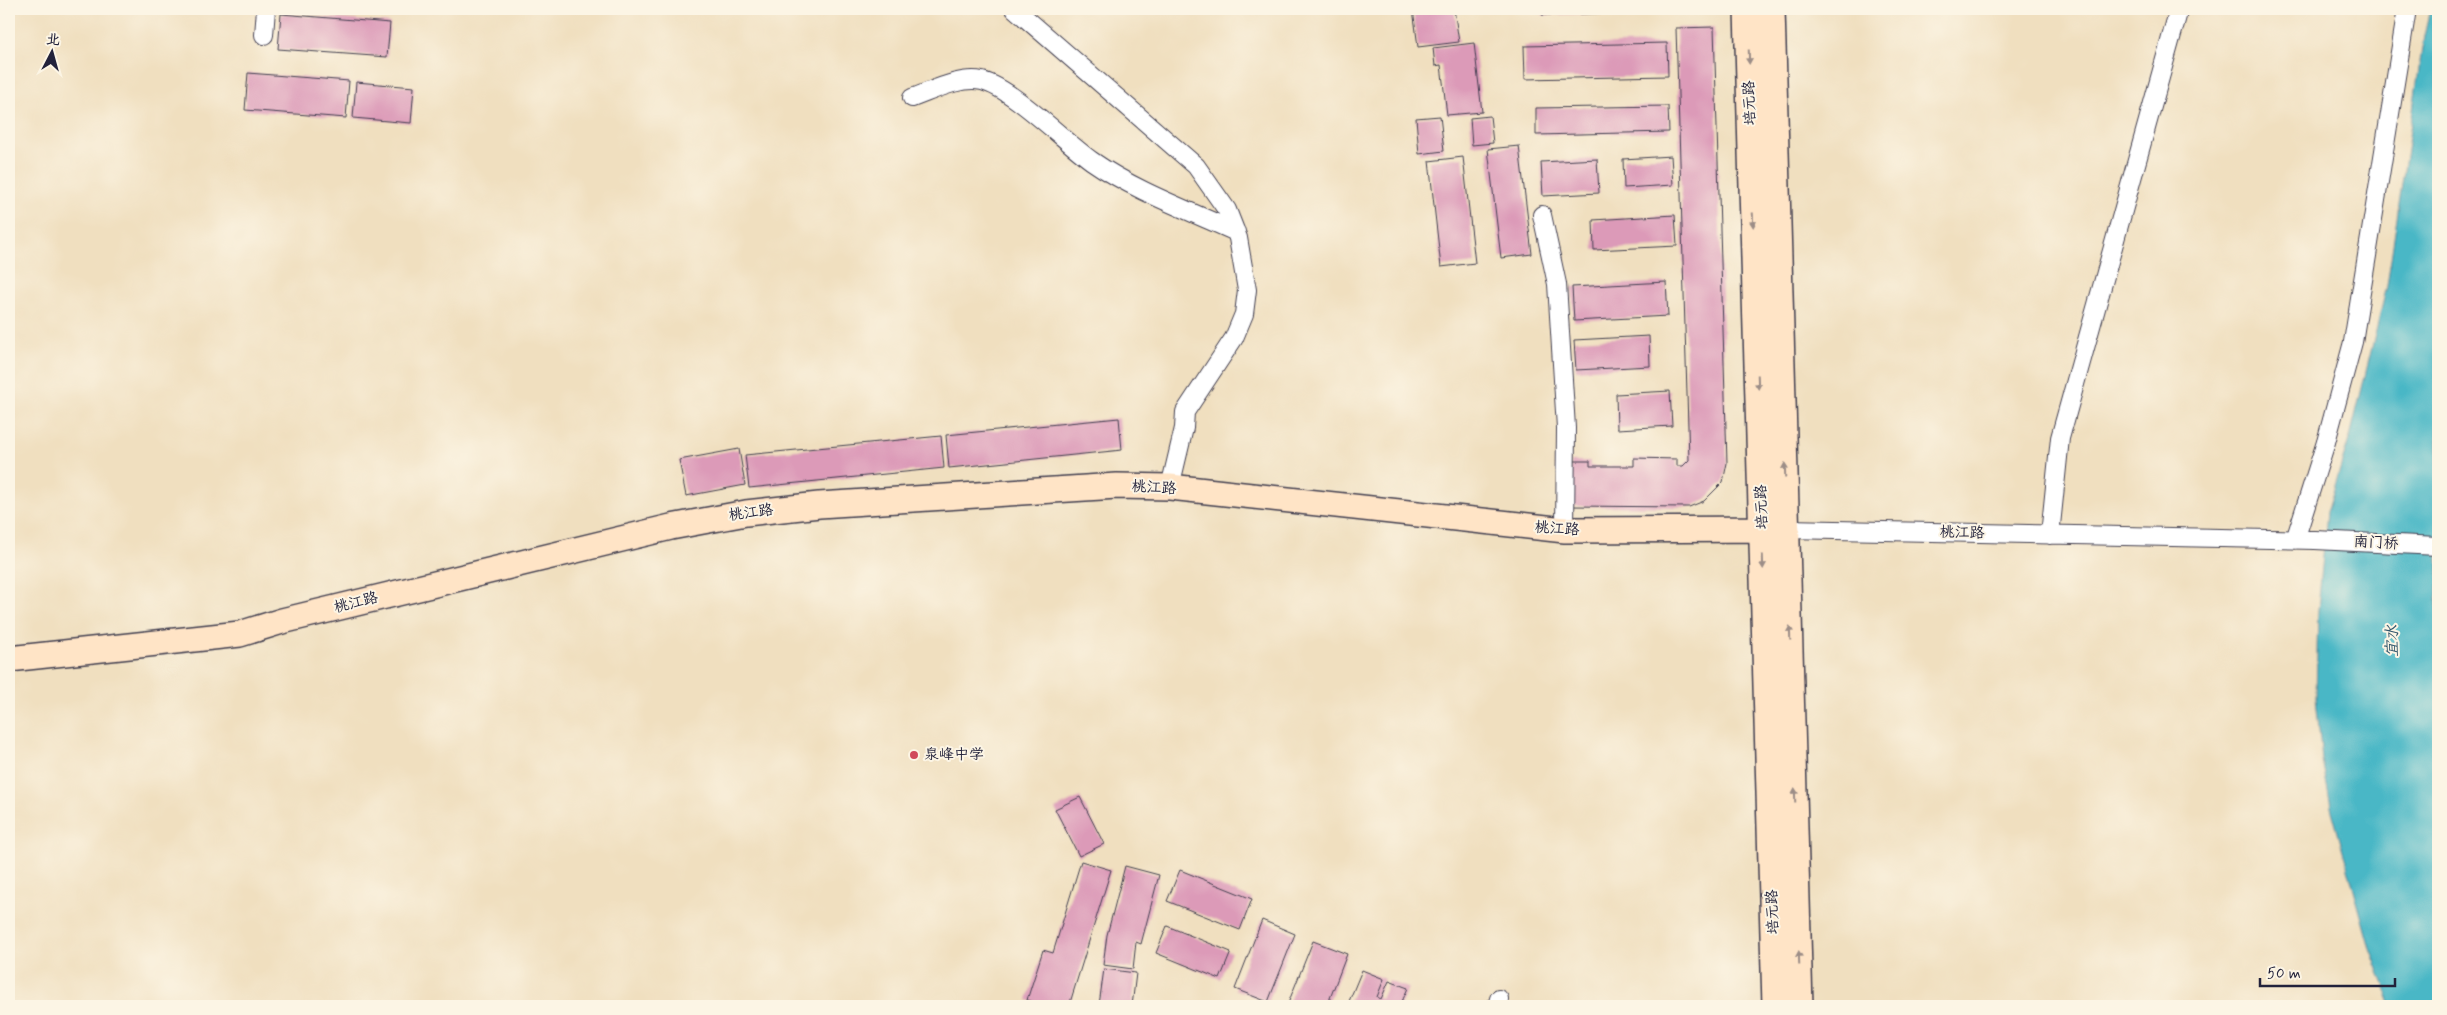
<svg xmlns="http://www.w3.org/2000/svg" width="2447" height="1015" font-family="Mynerve,'LXGW WenKai TC',sans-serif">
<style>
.water{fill:#4ab7c6;stroke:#366c80}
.building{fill:#dc9ab8}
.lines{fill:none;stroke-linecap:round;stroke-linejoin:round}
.street-casing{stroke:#413e4f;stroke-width:20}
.secondary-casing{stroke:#413e4f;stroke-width:28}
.street{stroke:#fff;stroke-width:18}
.secondary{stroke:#ffe4c6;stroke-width:25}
.oneway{fill:#9c8d87}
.poi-dot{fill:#d1495b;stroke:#fcf5e5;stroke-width:2}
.labels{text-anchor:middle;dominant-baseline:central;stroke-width:4;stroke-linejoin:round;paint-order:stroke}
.street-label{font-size:15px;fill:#22223b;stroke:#fcf5e5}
.poi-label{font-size:15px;fill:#22223b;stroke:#fcf5e5;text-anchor:start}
.water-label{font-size:16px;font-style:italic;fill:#30566c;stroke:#fcf5e5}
</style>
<rect width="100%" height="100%" fill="#fcf5e5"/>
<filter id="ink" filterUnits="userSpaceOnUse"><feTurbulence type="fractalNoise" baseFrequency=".02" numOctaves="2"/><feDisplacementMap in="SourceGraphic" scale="10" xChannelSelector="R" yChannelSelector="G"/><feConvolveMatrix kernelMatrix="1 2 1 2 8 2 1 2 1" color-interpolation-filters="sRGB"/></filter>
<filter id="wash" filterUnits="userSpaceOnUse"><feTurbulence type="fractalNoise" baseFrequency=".0096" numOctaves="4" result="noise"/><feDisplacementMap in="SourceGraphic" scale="20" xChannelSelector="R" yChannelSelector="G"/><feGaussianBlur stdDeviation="1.12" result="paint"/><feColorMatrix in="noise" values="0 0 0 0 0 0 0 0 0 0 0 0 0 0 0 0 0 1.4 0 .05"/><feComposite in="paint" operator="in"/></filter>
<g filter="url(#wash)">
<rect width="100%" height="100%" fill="#f0dfbf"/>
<!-- water -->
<path class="water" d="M2430,9H2438V1006H2392L2370,948L2332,811L2322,760L2316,698L2318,610L2327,512L2351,433L2387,286L2424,35Z"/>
<g id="blocks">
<!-- building -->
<path class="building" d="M1413,9H1454L1459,42L1418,47Z
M1542,9H1661L1662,12L1542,15Z
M281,14L390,23L387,57L278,49Z
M1714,27L1727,463L1723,482L1704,501L1689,507L1571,506V461H1590V466H1634V458L1677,459V466H1683L1689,460L1676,28Z
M1474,43L1482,112L1447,115L1441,65L1435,66L1433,48Z
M1667,43L1668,76L1525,79L1524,46Z
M248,73L349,81L346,118L245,110Z
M356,82L414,87L411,123L353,118Z
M1668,106L1669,132L1536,135V108Z
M1440,116L1444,151L1419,154L1416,118Z
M1490,116L1493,143L1472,145L1470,118Z
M1519,146L1532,254L1501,258L1488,149Z
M1671,156L1673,185L1624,188L1623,159Z
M1463,157L1475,263L1441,267L1429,161Z
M1597,159L1599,193L1543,196L1541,162Z
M1675,215L1677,246L1594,250L1593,220Z
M1666,282L1668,316L1574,321L1572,287Z
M1649,336L1650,366L1576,370L1574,340Z
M1670,391L1672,426L1617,429L1616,394Z
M1119,418L1122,450L949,468L946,435Z
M941,436L944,468L749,488L745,455Z
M739,449L745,485L686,496L679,460Z
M1080,797L1104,844L1079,856L1055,809Z
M1081,861L1111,870L1069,1006H1048L1027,1000L1043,950L1053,953Z
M1125,866L1159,875L1141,944L1136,942L1133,969L1103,965L1107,935Z
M1180,870L1252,899L1240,930L1167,901Z
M1262,920L1295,934L1268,1002L1235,989Z
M1167,926L1231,952L1220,979L1156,953Z
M1313,941L1347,954L1327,1006H1287Z
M1104,969L1136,973L1132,1006L1099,1005Z
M1362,970L1384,979L1377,997L1381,999L1389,981L1408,988L1400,1006H1347Z"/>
</g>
</g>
<g filter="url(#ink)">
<use href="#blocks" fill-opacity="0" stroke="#413e4f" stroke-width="1"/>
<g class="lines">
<!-- street casing -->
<g class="street-casing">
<path id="street" d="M1015,9L1196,166L1227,210L1238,238L1247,290L1244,314L1234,338L1185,412L1184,428L1170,487
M264,35L266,9
M912,98C932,91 960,76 982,81C1012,88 1064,141 1092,161C1135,191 1188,210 1236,232
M1542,215L1557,284L1566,428L1565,530
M1787,529L2315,540L2438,546
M2050,535L2060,438L2179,9
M2295,540L2326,442L2353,342L2407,9
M1497,1006L1499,999"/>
</g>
<!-- secondary casing -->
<g class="secondary-casing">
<path id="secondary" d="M1747,9L1775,1006
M1772,9L1800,1006
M9,659L240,634L282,621L671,527L746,513L819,505L1117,486L1170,487L1565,530L1787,529"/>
</g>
<!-- street -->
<use href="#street" class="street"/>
<!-- secondary -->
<use href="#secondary" class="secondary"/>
</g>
<!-- one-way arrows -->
<defs><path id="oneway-solid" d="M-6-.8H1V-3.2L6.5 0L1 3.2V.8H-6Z" transform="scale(1.25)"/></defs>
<g class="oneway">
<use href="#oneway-solid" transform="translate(1749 57) rotate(88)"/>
<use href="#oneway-solid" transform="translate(1753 220) rotate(88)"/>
<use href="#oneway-solid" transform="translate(1758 382) rotate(88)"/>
<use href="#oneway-solid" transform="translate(1785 470) rotate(-92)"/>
<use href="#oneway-solid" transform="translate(1763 562) rotate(88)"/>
<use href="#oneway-solid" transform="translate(1790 633) rotate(-92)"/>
<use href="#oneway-solid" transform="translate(1795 795) rotate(-92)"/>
<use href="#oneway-solid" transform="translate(1799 958) rotate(-92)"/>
</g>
</g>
<!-- markers -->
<circle class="poi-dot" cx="914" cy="755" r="5"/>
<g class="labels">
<!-- street labels -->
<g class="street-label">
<text transform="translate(1750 103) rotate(-92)">培元路</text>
<text transform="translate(1154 488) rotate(3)">桃江路</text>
<text transform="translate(1762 507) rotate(-92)">培元路</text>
<text transform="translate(751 513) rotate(-8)">桃江路</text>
<text transform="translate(1557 529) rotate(4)">桃江路</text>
<text transform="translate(1962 533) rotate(1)">桃江路</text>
<text transform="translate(2376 543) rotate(3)">南门桥</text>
<text transform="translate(356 603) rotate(-14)">桃江路</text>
<text transform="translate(1773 912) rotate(-92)">培元路</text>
</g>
<!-- poi labels -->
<g class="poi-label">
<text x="924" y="755">泉峰中学</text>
</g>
<!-- water labels -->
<g class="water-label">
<text transform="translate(2392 641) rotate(-90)">宜水</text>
</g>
</g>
<!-- margin -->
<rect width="2447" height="1015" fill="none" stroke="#fcf5e5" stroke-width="30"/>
<!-- north arrow -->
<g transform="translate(52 52) rotate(6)" stroke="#fcf5e5" stroke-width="4" paint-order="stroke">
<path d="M0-4L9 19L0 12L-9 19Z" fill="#22223b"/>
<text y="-8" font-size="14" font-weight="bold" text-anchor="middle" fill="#22223b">北</text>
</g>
<!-- scale -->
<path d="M2260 978v8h135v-8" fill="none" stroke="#22223b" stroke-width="2.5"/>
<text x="2267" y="978" font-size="15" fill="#22223b" stroke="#fcf5e5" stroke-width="4" paint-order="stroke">50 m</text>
</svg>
